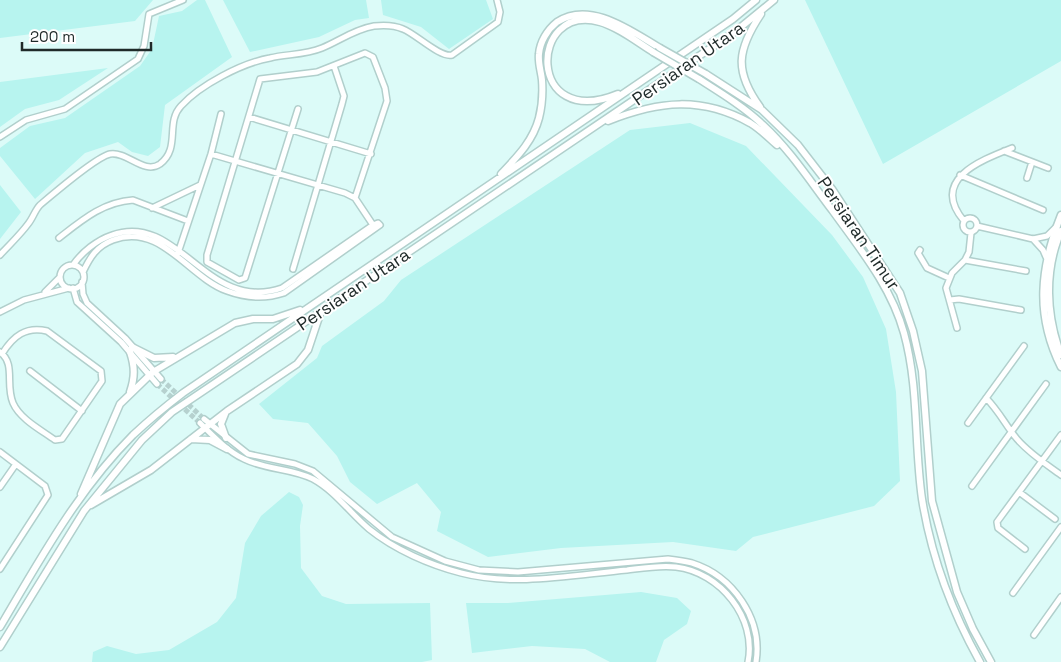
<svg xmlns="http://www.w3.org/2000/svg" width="1061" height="662" font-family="'Space Grotesk',sans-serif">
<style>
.green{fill:#b7f4ef}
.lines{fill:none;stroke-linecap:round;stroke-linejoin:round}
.minor-tunnel{stroke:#b6d1cf;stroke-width:5;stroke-dasharray:5 2.5;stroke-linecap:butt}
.minor-casing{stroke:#b1cfcc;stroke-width:8}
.major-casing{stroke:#b1cfcc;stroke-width:9}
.minor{stroke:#fff;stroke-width:5}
.major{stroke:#fff;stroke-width:6}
.major-bridge-casing{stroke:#b1cfcc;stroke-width:9;stroke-linecap:butt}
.major-bridge{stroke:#fff;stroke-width:6}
.labels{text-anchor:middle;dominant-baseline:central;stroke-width:4;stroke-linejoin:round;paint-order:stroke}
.street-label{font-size:18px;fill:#1f2a29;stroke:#fff}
</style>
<rect width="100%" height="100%" fill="#dcfbf8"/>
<!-- green -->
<path class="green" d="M0,0H153L135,21L0,38Z
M197,0H205L232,57L165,105L160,147L148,156L132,152L118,142L85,153L35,199L0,156V148L30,126L65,118L140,66L152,49L159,16L182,11Z
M223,0H366L369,18L355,20L319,37L250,52Z
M381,0H486L493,19L449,49L421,27L383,15Z
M805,0H1061V61L883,164Z
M108,68L59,100L25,109L0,127V82Z
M690,123L746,146L832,235L863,277L886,329L896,392L900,481L874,506L753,537L736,551L673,542L561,548L488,557L437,531L441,512L417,483L377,504L350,482L337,456L308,423L273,419L259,404L317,358L322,346L384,301L401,280L630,130Z
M0,185L21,212L0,239Z
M289,492L299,497L303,505L300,526L301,568L322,596L346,604L430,603L432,660L422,662H92L93,652L107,646L136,654L169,650L217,622L236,598L245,543L261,516Z
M641,592L677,598L691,611L687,624L664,640L656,662H610L585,649L532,646L472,653L466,603H508Z"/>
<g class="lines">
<!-- minor-tunnel -->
<path class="minor-tunnel" d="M161,379L204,419
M157,384L200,423"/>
<!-- minor casing -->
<g class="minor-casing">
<path id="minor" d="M298,109L245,278L239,280L207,262V255L260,79L317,72L365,53L373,57L385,88L387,101L355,198
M249,117L371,154
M0,137L26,120L65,109L138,59L144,46L149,14L183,0
M1004,151L1048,168
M211,154L345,193L355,198L373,225
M960,175L1043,210
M1027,178L1032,162
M152,208L200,185
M963 225a7 7 0 1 1 14 0a7 7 0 1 1-14 0Z
M964,221C930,180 979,161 1012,148
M977,226L1033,239L1047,236L1056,227
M59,238C82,220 103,202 133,200L188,221
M1033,239L1043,250L1046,257
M920,250L918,253L927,268L949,278
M178,253L211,154L221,114
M0,255C9,245 20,235 28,224C33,218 35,210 40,205C53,194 96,157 110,154C127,151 144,175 160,164C181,148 165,123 181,106C200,85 242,63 270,58C287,54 305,55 322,48C339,41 355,29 374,26C383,25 394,25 403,29C416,34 440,58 452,55L498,22L500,12L497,0
M965,260L1026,271
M73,265C82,252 97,240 112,235C179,211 206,314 282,288L373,225L378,223L380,225L284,293C266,299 246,298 227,291C188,277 161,222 113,240C97,246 90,257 83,272
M60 277a12 12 0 1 1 24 0a12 12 0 1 1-24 0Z
M293,269L342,104L344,96L334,66
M82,282L83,294L87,303L125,338L161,379
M73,288L77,302L121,342L157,384
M45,292L60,277
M950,300L959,299L1021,310
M0,312L24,300L69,288
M957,328L946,288L952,273L965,260L969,252L971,233
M0,352C16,364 5,384 13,403C20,419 41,430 55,440L62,439L102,381L101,371L47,331C26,326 13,336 2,354
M30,371L82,411
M986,398C999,411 1006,426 1017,439C1030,454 1046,464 1061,475
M204,419L248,454L295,464L313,471L392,537L445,561L479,570L518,572L668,559C676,560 684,561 692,563C733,576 763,619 756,662
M200,423C213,436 227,451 244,459C266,470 291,468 313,479C335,491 350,513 369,529C395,550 430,565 461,573C514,587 573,575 627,570C643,568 660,565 676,567C720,572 757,618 748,662
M968,423L1024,346
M0,452L45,486L48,495L0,569
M972,486L1046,384
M0,487L16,464
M1019,492L1055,519
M1025,549L998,528L997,522L1061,435
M1013,593L1061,527
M1034,635L1061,597"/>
</g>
<!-- major casing -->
<g class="major-casing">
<path id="major" d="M706,74L762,110L798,145L832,189L900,293L913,331L922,371L932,501L957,592L973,629L991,662
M699,79C721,93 744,107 763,125C790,150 810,181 832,210C860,249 891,286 904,333C919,387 914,444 922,499C931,555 952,612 980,662
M618,94C526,132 528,2 600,22C618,27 637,42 653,52
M760,107C734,71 737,50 761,14
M608,121C659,101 701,96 750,123C760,129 769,138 777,145
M501,174C517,157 533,141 539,118C542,106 543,93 542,80C541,71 538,63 539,54C540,42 547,30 557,22C590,0 631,31 660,48
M1061,215C1040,268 1035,315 1061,367
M1061,231C1044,271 1046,315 1061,355
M132,347L154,358L173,357
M130,352C135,367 135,377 130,392
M225,414L221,424L226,438
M191,439L210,440L227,449
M81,494L120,404L153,372L235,323L253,319H273L300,310
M91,505L151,470L227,411L297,364L308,350L321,311
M0,627C39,561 78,490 133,435C149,420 166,406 183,393L733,19L756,0
M0,647L84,511L142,440L172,412L736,31L774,0"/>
</g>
<!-- minor -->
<use href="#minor" class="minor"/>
<!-- major -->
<use href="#major" class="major"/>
<!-- major-bridge casing -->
<g class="major-bridge-casing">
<path id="major-bridge" d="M660,48L706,74
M653,52L699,79"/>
</g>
<!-- major-bridge -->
<use href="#major-bridge" class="major-bridge"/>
</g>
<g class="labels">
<!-- street labels -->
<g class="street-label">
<text transform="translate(688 63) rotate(-35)">Persiaran Utara</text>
<text transform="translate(859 233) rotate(56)">Persiaran Timur</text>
<text transform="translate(353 289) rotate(-34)">Persiaran Utara</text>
</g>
</g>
<!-- scale -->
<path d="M22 42v8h129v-8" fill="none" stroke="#1f2a29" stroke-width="2.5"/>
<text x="30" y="42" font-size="15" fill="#1f2a29" stroke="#ffffff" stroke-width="4" paint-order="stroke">200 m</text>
</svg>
